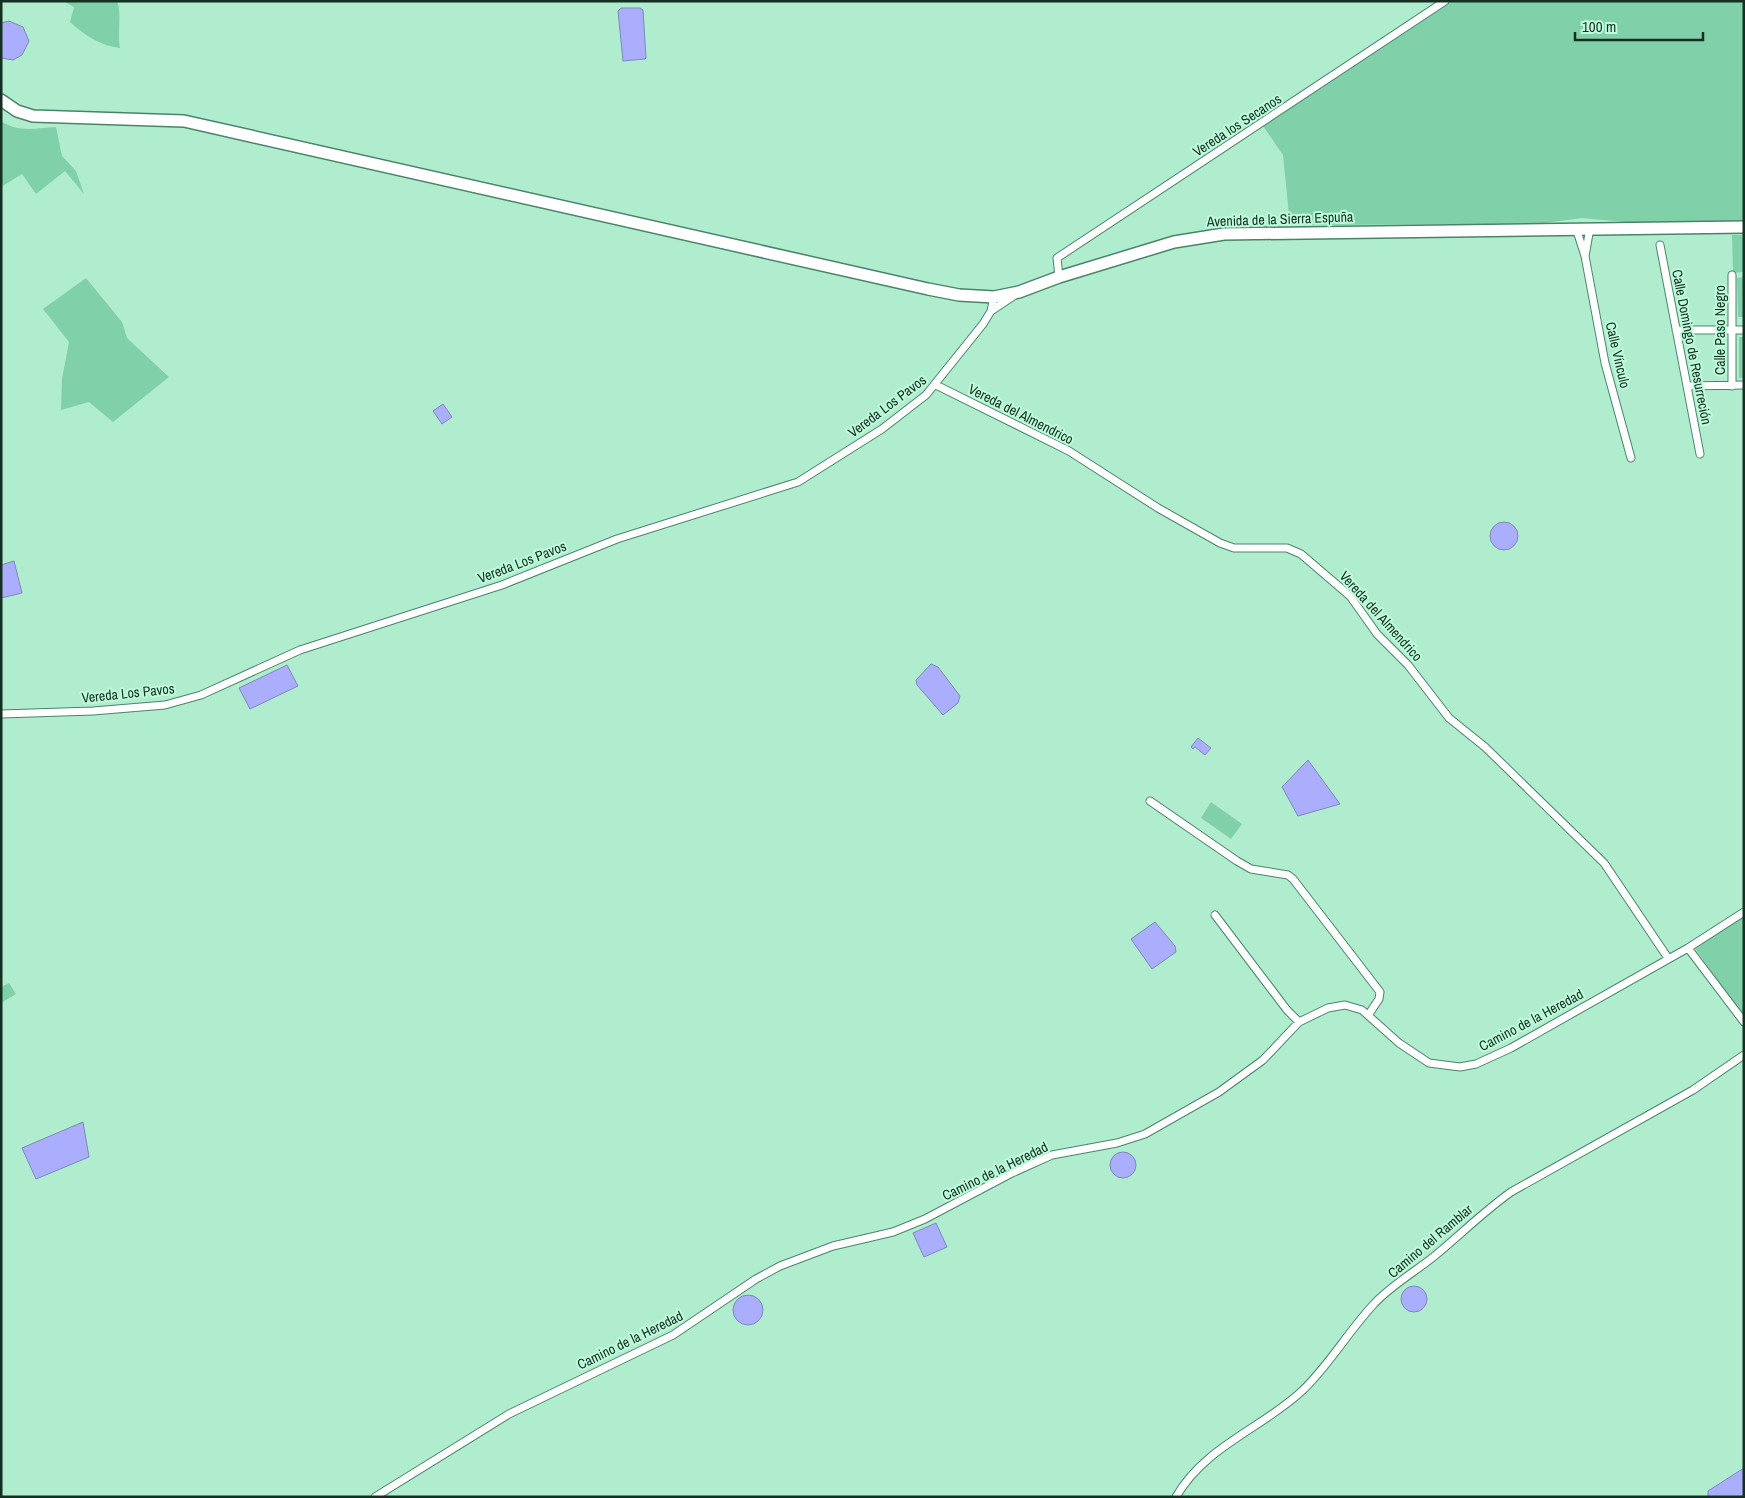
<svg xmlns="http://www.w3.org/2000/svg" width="1745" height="1498" font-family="'Archivo Narrow',sans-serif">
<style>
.green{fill:#80d0a9}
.water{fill:#abaefd;stroke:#7e88bc}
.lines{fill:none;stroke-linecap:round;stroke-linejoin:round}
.street-casing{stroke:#4a8468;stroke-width:9}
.primary-casing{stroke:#4a8468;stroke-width:14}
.street{stroke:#fff;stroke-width:7}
.primary{stroke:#fff;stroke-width:11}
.labels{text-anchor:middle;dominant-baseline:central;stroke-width:4;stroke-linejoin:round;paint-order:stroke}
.street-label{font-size:14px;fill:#162f23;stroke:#bdfbdb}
</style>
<rect width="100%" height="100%" fill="#b0edce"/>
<!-- green -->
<path class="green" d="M63,1H117C122,13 117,33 120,48C101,46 84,35 70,22L74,7Z
M1451,1H1744V221L1636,223L1582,218L1538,224L1290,225L1283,155L1263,126Z
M1,121C18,133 37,128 56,127L62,156L76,171L84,194L65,171L36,194L22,174L1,187Z
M1732,235H1744V272L1733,273Z
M1744,277V317H1738L1737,278Z
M86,278L122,322L127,338L169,377L113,422L89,402L61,410L62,379L69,342L43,309Z
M1739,337H1744V378H1739Z
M1211,802L1242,824L1231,839L1201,818Z
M1744,915V1017L1694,947Z
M9,983L16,994L1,1003V987Z"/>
<!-- water -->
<path class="water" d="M621,8H640L643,10L646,58L645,59L623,61L618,11Z
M9,21L23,27L29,41L22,55L13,60L1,58V23Z
M443,404L452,417L442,424L433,411Z
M1490 536a14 14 0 1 1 28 0a14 14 0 1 1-28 0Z
M14,561L22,593L1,598V565Z
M931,664L938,667L960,696L958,703L943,715L917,685L916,680Z
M287,665L298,686L250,709L239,688Z
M1198,738L1211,748L1205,755L1195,747L1193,749L1191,747Z
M1308,760L1340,804L1298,816L1282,787Z
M1155,922L1175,946L1176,952L1152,969L1131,939Z
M83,1122L89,1157L36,1179L22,1148Z
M1110 1165a13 13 0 1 1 26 0a13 13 0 1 1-26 0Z
M936,1223L947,1247L924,1257L913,1233Z
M1401 1299a13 13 0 1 1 26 0a13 13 0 1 1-26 0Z
M733 1310a15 15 0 1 1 30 0a15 15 0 1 1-30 0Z
M1744,1468V1497H1708V1491Z"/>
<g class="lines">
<!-- street casing -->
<g class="street-casing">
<path id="street" d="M1576,228L1585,256L1590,228
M1660,245L1700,454
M1585,256L1605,363L1631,458
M1059,277L1057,258L1445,1
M991,311L1015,295
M1676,330H1744
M936,385L1069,451L1158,508L1220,543L1234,548H1287L1301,554L1350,596L1377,634L1408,665L1449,718L1485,747L1604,863L1668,958
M1687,386L1744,385
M1732,386V275
M1,714L93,711L165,705L201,695L300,650L502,585L617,539L798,482L882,429L926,395L983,324L991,311L994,297
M1150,801L1237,861L1251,869L1288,875L1293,879L1380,992L1379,999L1369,1014
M1215,915L1287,1010L1299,1022
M1688,948L1744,1022
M375,1497L509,1414L673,1335L756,1279L780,1266L833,1246L893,1232L925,1219L1012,1173L1052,1155L1117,1143L1145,1134L1219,1092L1263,1060L1299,1022L1328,1008L1345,1005L1362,1010L1399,1043L1429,1063L1460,1067L1476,1064L1511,1048L1688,948L1744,912
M1176,1497C1205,1446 1263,1428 1303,1390C1329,1365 1348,1332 1373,1305C1389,1287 1413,1273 1432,1258C1459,1236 1483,1212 1511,1192L1693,1090L1744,1055"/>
</g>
<!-- primary casing -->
<g class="primary-casing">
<path id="primary" d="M1,100L17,111L33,116L184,121L928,289L959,295L994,297L1019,292L1059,277L1174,242L1224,234L1744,227"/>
</g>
<!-- street -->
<use href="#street" class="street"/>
<!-- primary -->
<use href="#primary" class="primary"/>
</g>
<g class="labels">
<!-- street labels -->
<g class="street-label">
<text transform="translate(1237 125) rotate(-33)">Vereda los Secanos</text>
<text transform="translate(1280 219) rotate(-2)">Avenida de la Sierra Espuña</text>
<text transform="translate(1720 330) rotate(-90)">Calle Paso Negro</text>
<text transform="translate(1692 347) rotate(79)">Calle Domingo de Resurreción</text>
<text transform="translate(1618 355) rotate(77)">Calle Vínculo</text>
<text transform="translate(887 406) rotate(-37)">Vereda Los Pavos</text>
<text transform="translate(1021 414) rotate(27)">Vereda del Almendrico</text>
<text transform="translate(522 562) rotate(-21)">Vereda Los Pavos</text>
<text transform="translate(1381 616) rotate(48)">Vereda del Almendrico</text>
<text transform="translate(128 693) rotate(-6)">Vereda Los Pavos</text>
<text transform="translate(1531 1020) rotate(-28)">Camino de la Heredad</text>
<text transform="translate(995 1171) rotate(-26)">Camino de la Heredad</text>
<text transform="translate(1430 1241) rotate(-40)">Camino del Ramblar</text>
<text transform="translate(630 1340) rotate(-26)">Camino de la Heredad</text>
</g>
</g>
<!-- border -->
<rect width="1745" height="1498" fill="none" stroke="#162f23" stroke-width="5"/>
<!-- scale -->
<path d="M1575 32v8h128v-8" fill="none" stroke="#162f23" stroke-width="2.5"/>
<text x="1582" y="32" font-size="15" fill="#162f23" stroke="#bdfbdb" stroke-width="4" paint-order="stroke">100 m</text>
</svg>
